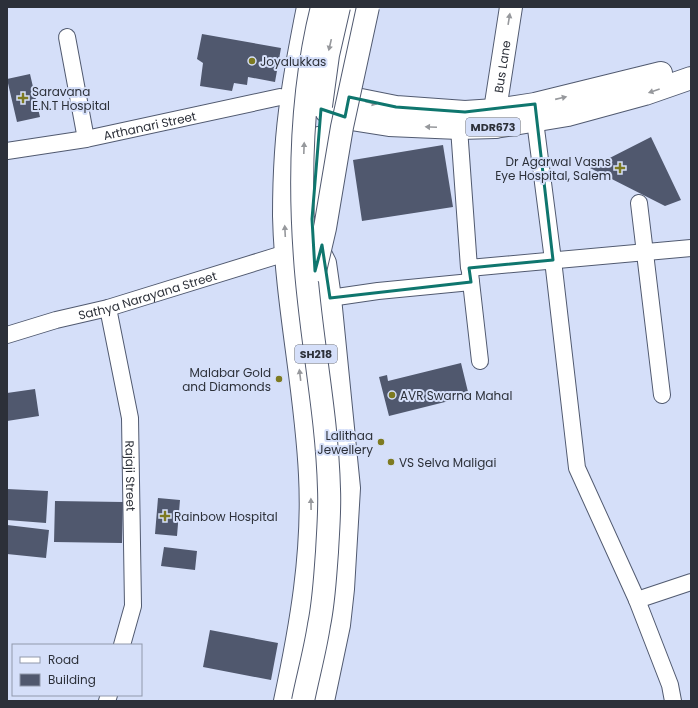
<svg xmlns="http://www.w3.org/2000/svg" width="698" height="708" font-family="Poppins,sans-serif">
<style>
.building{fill:#50586e}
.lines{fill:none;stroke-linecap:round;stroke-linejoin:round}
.street-casing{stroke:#515a70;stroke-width:18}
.secondary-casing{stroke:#515a70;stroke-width:24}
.primary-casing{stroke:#515a70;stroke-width:24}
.street{stroke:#fff;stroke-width:16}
.secondary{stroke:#fff;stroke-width:22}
.primary{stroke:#fff;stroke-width:22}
.primary-bridge-casing{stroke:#515a70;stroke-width:24;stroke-linecap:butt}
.primary-bridge{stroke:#fff;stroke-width:22}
.oneway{fill:#96989c}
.marked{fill:none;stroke:#0f766e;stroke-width:3;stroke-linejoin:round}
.poi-dot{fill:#7d7a21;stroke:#d5dff9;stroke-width:1.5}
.labels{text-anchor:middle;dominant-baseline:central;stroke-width:4;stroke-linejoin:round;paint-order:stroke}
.shield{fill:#d5dff9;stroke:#5f6473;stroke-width:1}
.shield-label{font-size:11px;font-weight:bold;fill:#2c3039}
.poi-label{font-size:12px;fill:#2c3039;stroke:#d5dff9;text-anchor:start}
.street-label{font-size:12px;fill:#2c3039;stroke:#d5dff9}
</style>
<rect width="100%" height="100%" fill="#d5dff9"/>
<!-- building -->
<path class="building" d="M202,34L281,48L275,82L248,77L247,85L234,83L232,91L200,86L203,63L197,59Z
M30,74L40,117L17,122L7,79Z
M651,137L681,200L665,206L590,168Z
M443,145L453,207L362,221L353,160Z
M461,363L469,396L389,416L379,377L387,375L388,381Z
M35,389L39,416L7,421V393Z
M7,489L48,491L46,523L7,520Z
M158,498L180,500L177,536L155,534Z
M55,501L123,502L122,543L54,542Z
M7,525L49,530L46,558L7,554Z
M164,547L197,551L195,570L161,566Z
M210,630L278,643L271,680L203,667Z"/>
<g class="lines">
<!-- street casing -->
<g class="street-casing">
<g id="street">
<path d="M67,37L86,139"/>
<path d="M535,110V121L553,260L577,468L637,600L691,582"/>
<path d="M459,128L469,268L691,248"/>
<path id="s1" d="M7,151L86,139L280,97L291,99"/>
<path d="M639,203L662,395"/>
<path d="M470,273L480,361"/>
<path d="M330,298L378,291L471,282"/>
<path id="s2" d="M108,308L130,418L133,606L122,645"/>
<path id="s3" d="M7,335L56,320L108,308L286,253"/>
<path d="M637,600L670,685L673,701"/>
<path d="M107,701L109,695"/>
</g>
</g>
<!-- secondary casing -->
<g class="secondary-casing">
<g id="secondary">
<path id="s4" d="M495,127V110L511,7"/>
</g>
</g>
<!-- primary casing -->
<g class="primary-casing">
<path id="primary" d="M330,90L356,99L396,107L465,112L495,110L535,104L661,73
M326,111L351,119L389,125L459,128L495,127L568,115L645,94L691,78
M326,157L336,93L355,7
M313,234L312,219L318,138
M316,245L325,263L330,298L349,488L343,589L339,625L323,701
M285,701C301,626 314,552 310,475C306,388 286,303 284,216C284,177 286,136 292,97C296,67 302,37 308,7"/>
</g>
<!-- street -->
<use href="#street" class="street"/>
<!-- secondary -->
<use href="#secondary" class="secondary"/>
<!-- primary -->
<use href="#primary" class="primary"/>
<!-- primary-bridge casing -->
<g class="primary-bridge-casing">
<path id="primary-bridge" d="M321,106L328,55L339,7
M315,271L325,228L342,127L368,7
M303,701C308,676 315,651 319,625C324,601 325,577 327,552C328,531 330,510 329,489C327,412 310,335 305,258C299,176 302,87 322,7"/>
</g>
<!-- primary-bridge -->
<use href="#primary-bridge" class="primary-bridge"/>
</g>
<!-- one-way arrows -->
<defs><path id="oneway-solid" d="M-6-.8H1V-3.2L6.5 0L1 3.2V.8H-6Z"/></defs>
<g class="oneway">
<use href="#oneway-solid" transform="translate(509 19) rotate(-81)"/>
<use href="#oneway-solid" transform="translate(330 45) rotate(103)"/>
<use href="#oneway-solid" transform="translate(654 91) rotate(161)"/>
<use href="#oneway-solid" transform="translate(561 98) rotate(-13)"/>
<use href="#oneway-solid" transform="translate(371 103) rotate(14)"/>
<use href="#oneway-solid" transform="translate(431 127) rotate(-178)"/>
<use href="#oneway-solid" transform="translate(304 148) rotate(-88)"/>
<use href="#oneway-solid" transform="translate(285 231) rotate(-93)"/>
<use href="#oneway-solid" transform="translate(300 375) rotate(-97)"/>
<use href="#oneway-solid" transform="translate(311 504) rotate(-91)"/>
</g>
<!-- marked area -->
<path class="marked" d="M349,97L396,107L465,112L535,104L553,260L469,268L471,282L330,298L322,245L315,271L312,219L321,109L345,117Z"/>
<!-- markers -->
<g class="poi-dot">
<circle cx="252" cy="61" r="4"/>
<path d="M21 92h4v4h4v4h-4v4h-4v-4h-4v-4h4z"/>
<path d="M618 162h4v4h4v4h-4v4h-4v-4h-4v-4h4z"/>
<circle cx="279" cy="379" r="4"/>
<circle cx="392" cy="395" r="4"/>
<circle cx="381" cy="442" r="4"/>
<circle cx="391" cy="462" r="4"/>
<path d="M163 510h4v4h4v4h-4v4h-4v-4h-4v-4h4z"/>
</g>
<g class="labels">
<!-- shield labels -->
<g class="shield">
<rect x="466" y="118" width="54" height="18" rx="3"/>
<rect x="295" y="345" width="42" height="18" rx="3"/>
</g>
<g class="shield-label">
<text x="493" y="127">MDR673</text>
<text x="316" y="354">SH218</text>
</g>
<!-- poi labels -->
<g class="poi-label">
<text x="260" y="61">Joyalukkas</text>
<text x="32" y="91">Saravana<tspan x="32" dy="14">E.N.T Hospital</tspan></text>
<text x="611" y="161" text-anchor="end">Dr Agarwal Vasns<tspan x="611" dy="14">Eye Hospital, Salem</tspan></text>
<text x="271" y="372" text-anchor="end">Malabar Gold<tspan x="271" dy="14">and Diamonds</tspan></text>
<text x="400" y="395">AVR Swarna Mahal</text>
<text x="373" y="435" text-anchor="end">Lalithaa<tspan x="373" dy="14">Jewellery</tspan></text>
<text x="399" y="462">VS Selva Maligai</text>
<text x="174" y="516">Rainbow Hospital</text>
</g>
<!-- street labels -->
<g class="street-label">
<text stroke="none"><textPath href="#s4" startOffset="61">Bus Lane</textPath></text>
<text stroke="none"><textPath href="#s1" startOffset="145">Arthanari Street</textPath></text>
<text stroke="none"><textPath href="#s3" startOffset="146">Sathya Narayana Street</textPath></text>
<text stroke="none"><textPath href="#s2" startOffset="170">Rajaji Street</textPath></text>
</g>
</g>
<!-- border -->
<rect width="698" height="708" fill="none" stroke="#2c3039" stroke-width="16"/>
<!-- legend -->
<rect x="12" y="644" width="130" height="52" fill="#d5dff9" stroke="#9199ac"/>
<rect x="20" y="657" width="20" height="6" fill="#ffffff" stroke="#9199ac"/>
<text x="48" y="664" font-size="12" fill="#2c3039">Road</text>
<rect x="20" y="674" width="20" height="12" fill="#50586e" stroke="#9199ac"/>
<text x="48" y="684" font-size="12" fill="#2c3039">Building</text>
</svg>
